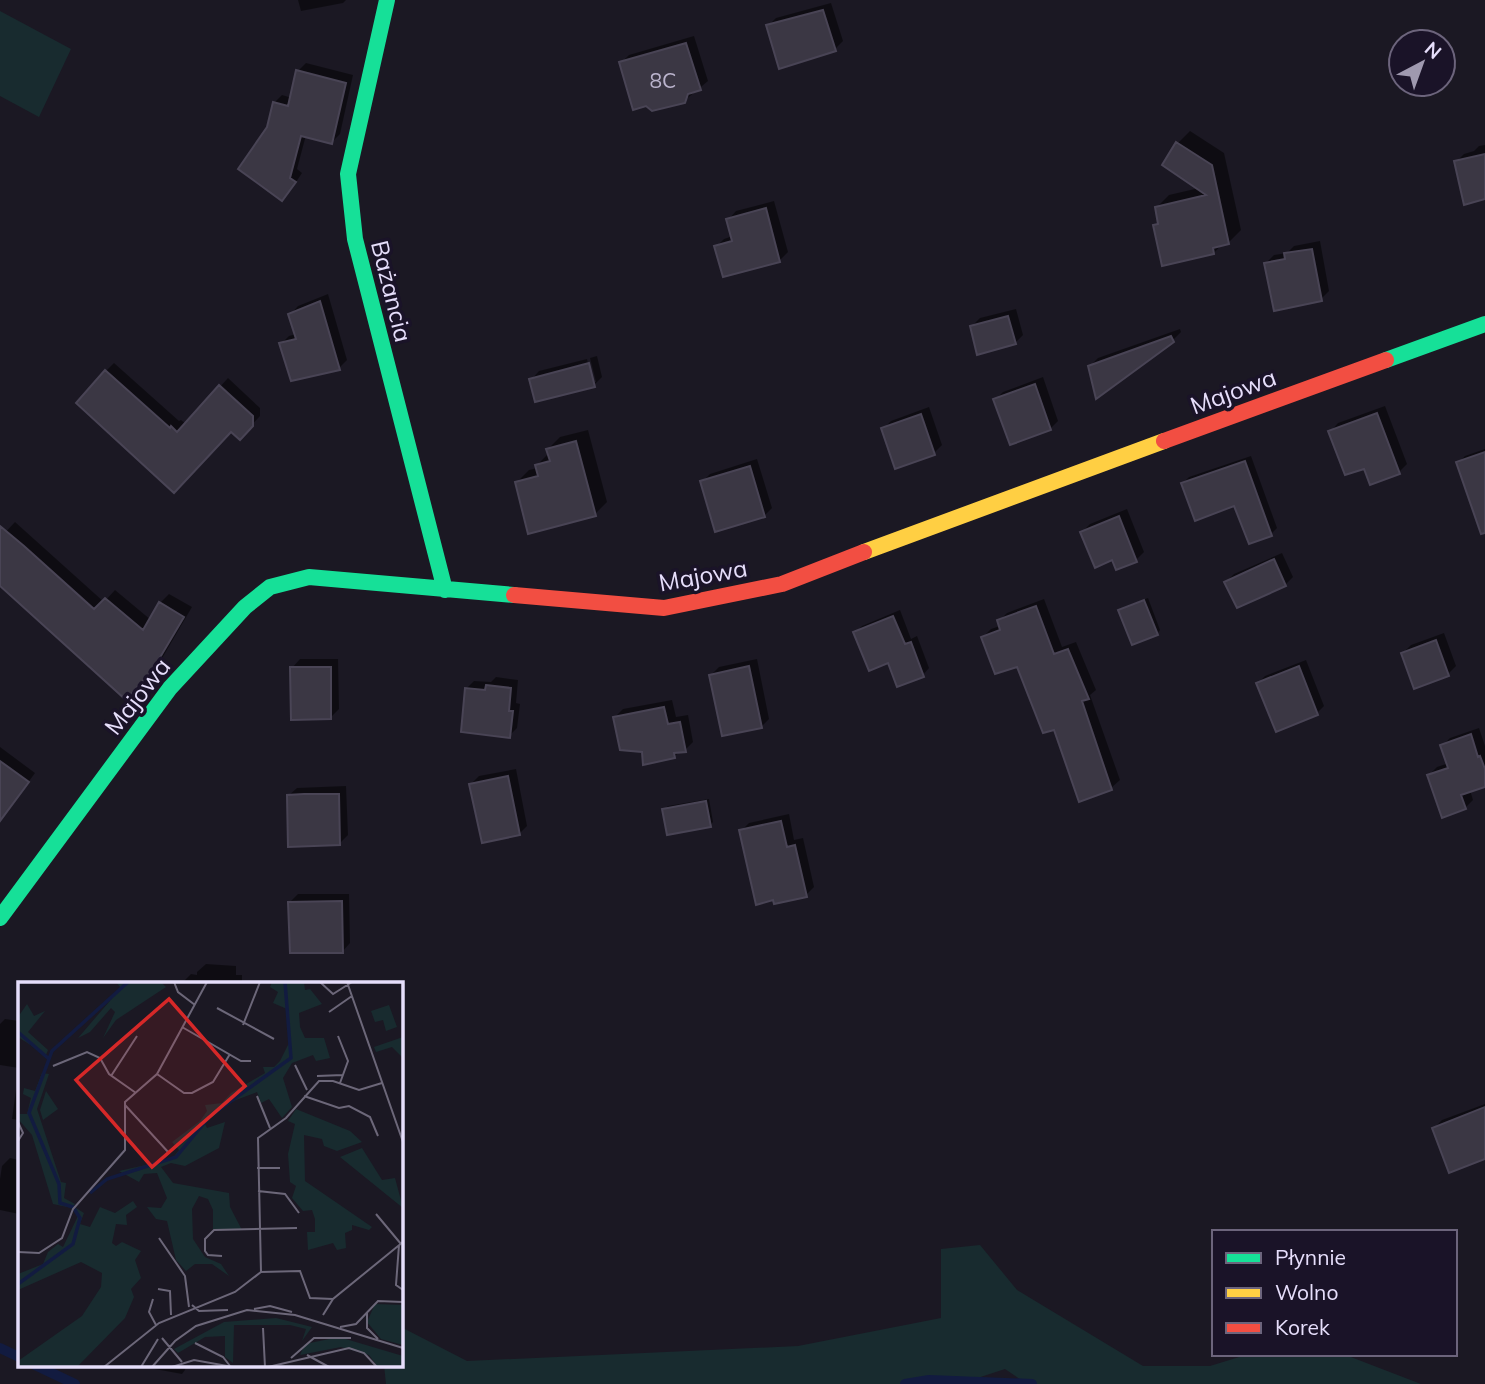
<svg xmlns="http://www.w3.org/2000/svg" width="1485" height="1384" font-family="Mulish,sans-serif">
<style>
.green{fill:#182b2f}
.shadow{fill:#0007}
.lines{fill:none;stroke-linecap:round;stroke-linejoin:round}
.stream{stroke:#121b40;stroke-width:10}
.building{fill:#3b3744;stroke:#494455;stroke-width:2}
.fast{stroke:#16e098;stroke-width:16}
.slow{stroke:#ffcf43;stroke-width:16}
.jam{stroke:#f24e42;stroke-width:16}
.labels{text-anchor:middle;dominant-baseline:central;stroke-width:7;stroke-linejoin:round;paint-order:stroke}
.number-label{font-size:21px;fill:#bbb4cd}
.street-label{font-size:24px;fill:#e6defb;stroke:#1a1328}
.inset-river{fill:none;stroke:#121b40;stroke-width:3.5}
.inset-road{fill:none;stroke:#6c6779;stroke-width:2}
.view{fill:#d62828;fill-opacity:0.15;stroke:#d62828;stroke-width:3.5}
.inset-edge{fill:none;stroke:#e6defb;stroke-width:3.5}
</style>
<rect width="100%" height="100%" fill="#1b1823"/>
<!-- green -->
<path class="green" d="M0,11L71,49L39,117L0,96Z
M980,1245L1017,1290L1143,1366H1210L1249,1354H1343L1421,1384H1027L1005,1369L959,1384H386L384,1365H401V1327L467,1361L798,1346L941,1318V1249Z"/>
<!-- shadow -->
<path class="shadow" d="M298,0H346L343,3L301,11Z
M831,3L843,41L835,49L768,26L776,18Z
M694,36L708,81L684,101L621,63L629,55Z
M306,63L353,75L340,134L332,142L306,135L297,169L302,173L290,191L282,199L268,128L274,103L282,95L292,98L298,71Z
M1190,131L1224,153L1241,230L1229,242L1222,244L1214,253L1155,226L1160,221L1157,207L1169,195L1199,188L1178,143Z
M1485,145V198L1456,162L1464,154L1474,151L1479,146Z
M774,201L788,252L780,260L724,275L716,247L724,239L733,236L728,220L736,211Z
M1320,241L1329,291L1321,299L1266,263L1274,255L1287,253L1294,246Z
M328,294L347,360L339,368L281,344L289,336L296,334L290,315L298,306Z
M1016,309L1023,335L1015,343L972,326L980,318Z
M1180,329L1181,332L1173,340L1090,366L1098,358Z
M597,356L602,377L594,385L531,380L539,371L587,359L592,382H596L590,358Z
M114,363L179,421L181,420L186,424L228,378L260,408V416L247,430H231L182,483L106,371Z
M1043,377L1058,421L1050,429L995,400L1003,392Z
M1385,406L1407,464L1399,472L1365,467L1330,432L1338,423Z
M929,407L942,445L934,453L883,429L891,421Z
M588,430L607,502L595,514L517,482L529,470L538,468L537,465L549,453L548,449L560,437Z
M1485,449V496L1458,463L1465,456Z
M1251,456L1277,528L1271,534L1235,503L1183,483L1189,477Z
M757,459L772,508L764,516L702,482L710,474Z
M1127,509L1144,552L1136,560L1117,568L1112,558L1082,532L1090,524Z
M15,522L104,602L115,590L151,620L160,603L169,594L192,607L161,660L135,689L0,583V538Z
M1282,553L1293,577L1285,585L1226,582L1234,574Z
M1148,598L1160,630L1157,634L1120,611L1124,607Z
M1044,599L1062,647L1076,642L1096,690L1090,695L1120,780L1111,788L1055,728L1018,664L983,637L991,629L1000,626L999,621L1007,613Z
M900,610L911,639L917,636L929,668L923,675L889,661L855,633L862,626Z
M1444,633L1456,666L1448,674L1403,653L1411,645Z
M300,659H338L339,709L331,717L292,668Z
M757,659L769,719L761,727L711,675L719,667Z
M1306,660L1324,706L1317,713L1258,683L1265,676Z
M496,677L518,680L516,703L520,704L517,728L509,736L466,689L474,681L491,682Z
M672,700L676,717L688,715L693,742L685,750L680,751L674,757L644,750L615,717L623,709Z
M1479,728L1485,746V785L1470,790L1473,800L1465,808L1429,775L1437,767L1449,763L1442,746L1450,738Z
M0,747L35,773L0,821Z
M516,769L527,826L519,834L471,784L479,776Z
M346,786L348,835L340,843L288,796L297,788Z
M709,799L713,822L710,826L664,810L668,806Z
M789,814L794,840L803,838L814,887L806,895L741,831L749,823Z
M298,894H349L350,943L342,952L290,902Z
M206,964L236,966V975H242V983H182L191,974L197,975V972Z
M5,1019L19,1021V1068L0,1065V1024Z
M19,1068V1120L12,1119Z
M1485,1104V1157L1434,1128L1442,1120Z
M10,1158L19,1160V1214L0,1210V1179L2,1166Z
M133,1365H186L185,1370L182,1374Z"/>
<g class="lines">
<!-- stream -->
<path class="stream" d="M0,1348L19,1357
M35,1365L75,1384
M905,1384L929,1380L1032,1384"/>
</g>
<!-- building -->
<path class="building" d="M823,10L836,51L779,69L766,25Z
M686,43L701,90L688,94L685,103L652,111L646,106L633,110L619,62Z
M296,70L346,83L332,144L301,136L290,178L296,182L282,201L238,169L267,127L273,102L288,106Z
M1176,142L1212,165L1229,244L1213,248L1214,254L1162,266L1153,225L1158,224L1155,207L1206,195L1162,165Z
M1485,154V199L1464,205L1454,161Z
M766,208L780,262L723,277L714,246L732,241L726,219Z
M1312,249L1322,301L1274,311L1264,263L1285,259L1284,253Z
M320,301L340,370L291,381L279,343L296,339L288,314Z
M1008,316L1016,344L977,355L970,326Z
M1171,336L1174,342L1096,399L1088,366Z
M589,363L595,387L535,402L529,379Z
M105,370L170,428L171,426L177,432L219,385L253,416V426L240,440L231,432L174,493L76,403Z
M1035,384L1051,430L1010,445L993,399Z
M1377,413L1400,474L1370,485L1364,469L1345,475L1328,431Z
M921,414L935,455L895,469L881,428Z
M576,441L596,516L528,534L515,482L538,476L535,465L550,461L546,449Z
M1485,452V533L1481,534L1456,462Z
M1245,461L1272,536L1249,544L1234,506L1195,521L1181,483Z
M750,466L765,517L715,532L700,481Z
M1119,516L1137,562L1116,570L1112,560L1095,568L1080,532Z
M0,526L24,546L94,609L105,598L143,630L159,602L184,617L152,671L126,700L0,586Z
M1274,559L1286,586L1237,608L1224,582Z
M1144,600L1158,635L1132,645L1118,610Z
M1036,606L1054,654L1068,649L1089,699L1082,701L1112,790L1079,802L1054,730L1043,733L1017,667L995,674L981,637L1000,630L997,620Z
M893,616L905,644L911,642L924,677L897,687L888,663L869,671L853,632Z
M1436,640L1449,676L1414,689L1401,653Z
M749,666L762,728L722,736L709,675Z
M1299,666L1318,715L1276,732L1256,683Z
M290,667H331V719L291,720Z
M486,685L511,688L509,711H513L510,738L461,732L465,688L485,690Z
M664,707L668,724L680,722L686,752L674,753L675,758L643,765L642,752L620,750L613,717Z
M1471,734L1478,757L1480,756L1485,769V787L1461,795L1466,809L1442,818L1427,775L1448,768L1440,745Z
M0,761L29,782L0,821Z
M508,776L520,835L482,843L469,784Z
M304,794H339L340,845L288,847L287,795Z
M706,801L711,827L667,835L662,809Z
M781,821L787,847L795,845L807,897L774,904L773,900L756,905L739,830Z
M342,901L343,953H290L288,902Z
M1485,1107V1159L1449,1173L1432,1128Z"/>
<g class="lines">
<!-- fast -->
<path class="fast" d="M387,0L348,174L355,239L445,590
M1386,360L1485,324
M0,918L170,688L245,607L270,587L309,577L514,595"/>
<!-- slow -->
<path class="slow" d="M864,552L1164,441"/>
<!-- jam -->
<path class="jam" d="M1164,441L1386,360
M514,595L664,608L782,584L864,552"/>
</g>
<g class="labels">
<!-- number labels -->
<g class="number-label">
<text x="663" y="80">8C</text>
</g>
<!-- street labels -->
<g class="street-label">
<text transform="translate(392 291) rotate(76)">Bażancia</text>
<text transform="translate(1233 391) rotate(-20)">Majowa</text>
<text transform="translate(703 575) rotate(-10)">Majowa</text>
<text transform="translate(137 696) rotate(-52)">Majowa</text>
</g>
</g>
<!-- overview -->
<g transform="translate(18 982)">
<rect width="385" height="385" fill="#1b1823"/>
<path d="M98,0H143L148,5L98,38L85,56L97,30L93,26L72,50L60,56L103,6ZM254,0H286L287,8L292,7L304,22L281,31L282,45L287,56H306L312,76L298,79L295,73L274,81L265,96L274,125L264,136L251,117L243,121L239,110L218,118L196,129L187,142L189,146L207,140L201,166L167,184L153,181L143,185L155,201L211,211L212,225L224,248L195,247V228L190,217L181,214L174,227L175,257L187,275L203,282L211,294L194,282H177L168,289L158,278L149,239L138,237L129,225L143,226L149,216L139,191L126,192L121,200L101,189L154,177L161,168L154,160L182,139L189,129L187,123L204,121L213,111L247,91L245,85H256L262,79L271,61L269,27L255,21L260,10L252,5ZM9,22L16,34L27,29L10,50L30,68L28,73L0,55V35ZM371,23L379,45L368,49L365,38L357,40L353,29ZM385,55V76L374,65L358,70L356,65ZM24,91L31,92L19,127L43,200L48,201L46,216L57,222L54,226L35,222L14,153L0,137V132H9L13,116L5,112L6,106L17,109ZM28,109L40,127L25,138L22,128ZM278,127L332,149L344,160L319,169L306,164L304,157L286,153L287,199L354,245L351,248L334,243V248L327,251L328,266L319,268L315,261L290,268L289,250H297V237L294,228L285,229L274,216L278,204L272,200L270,172L277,142L270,139ZM344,166L364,198L377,196L385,226L322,175ZM115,219L119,225L108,233L109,243L98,242L94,261L98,264L104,260L123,269L117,278L123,296L113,307L116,315L107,336L59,385H0V379L64,334L83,305L84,291L63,280L0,308V292L25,282L30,270L40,262L45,265L59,236L58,226L66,231L62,242L72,245L82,225L97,231ZM357,322L385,323V363L363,357L349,340ZM258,336L294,345L284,359L288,347L272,343H216L215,381L207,375V354L187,355L160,371L156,367L206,340ZM321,355L385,374V385H360L351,373L323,365L282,373L287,362Z" fill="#182b2f"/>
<path class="inset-river" d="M0,50L31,77M72,211L89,197L158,175L192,134L273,76L267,0M0,302L55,262L62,236L55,225L42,221L41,202L11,131L34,69L110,0"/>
<path class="inset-road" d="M156,0L160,10L177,23M302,0L315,12L334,0M329,0L385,160M199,26L256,57M311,30L334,14M225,43L242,0M164,45L223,79H233M320,54L330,79L322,101M277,83L289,108M35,84L69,70L82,76L91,92L118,111M139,92L166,111H174L195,100L212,72M93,94L119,54M299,94L325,93M239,114L252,146M286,114L321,126L331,124L352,135L360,154M107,123L151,171M0,140L5,151L0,159M239,186H262M240,209L267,212L281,231M358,232L383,262M141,256L167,294L171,325M381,263L378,303L385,308M0,270L21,271L44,256L55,227L107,168V120L139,92L189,0M204,274L190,273L187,269V257L196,248L279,246M243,290L240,156L268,136L301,99H315L341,108L364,101M140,307L152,309L153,333M135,317L131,330L138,343M174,323L181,329L210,328M236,327L252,324L274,330M349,330V346L360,357M305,333L315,317L385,260M322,345L338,342L360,319L385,320M245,346L247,385M144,356L164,380M177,361L205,375L212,384M289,373L311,385M273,376L296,356H333M86,385L141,341L217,310L243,290L282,289L292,316L315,317M123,385L140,357M134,385L157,359L178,344L229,328L277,333L385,366M154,385L176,378L215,385M250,385L331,366L346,371L359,385"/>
<path class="view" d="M151,17L227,104L134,185L58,98Z"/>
<rect width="385" height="385" class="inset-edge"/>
</g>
<!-- legend -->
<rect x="1212" y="1230" width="245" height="126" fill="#1a1328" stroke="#6c647c" stroke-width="2"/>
<rect x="1226" y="1253" width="35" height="10" fill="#16e098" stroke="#6c647c" stroke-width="2"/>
<text x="1275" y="1265" font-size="21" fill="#e6defb">Płynnie</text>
<rect x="1226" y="1288" width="35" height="10" fill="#ffcf43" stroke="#6c647c" stroke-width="2"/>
<text x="1275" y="1300" font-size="21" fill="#e6defb">Wolno</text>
<rect x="1226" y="1323" width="35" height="10" fill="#f24e42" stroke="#6c647c" stroke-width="2"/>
<text x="1275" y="1335" font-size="21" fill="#e6defb">Korek</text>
<!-- north arrow -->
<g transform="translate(1422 63) rotate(41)"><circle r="33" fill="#1a1328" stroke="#6c647c" stroke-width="2"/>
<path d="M0-5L12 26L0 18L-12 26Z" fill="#9f99af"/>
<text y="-10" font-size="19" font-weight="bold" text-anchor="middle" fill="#e6defb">N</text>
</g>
</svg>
